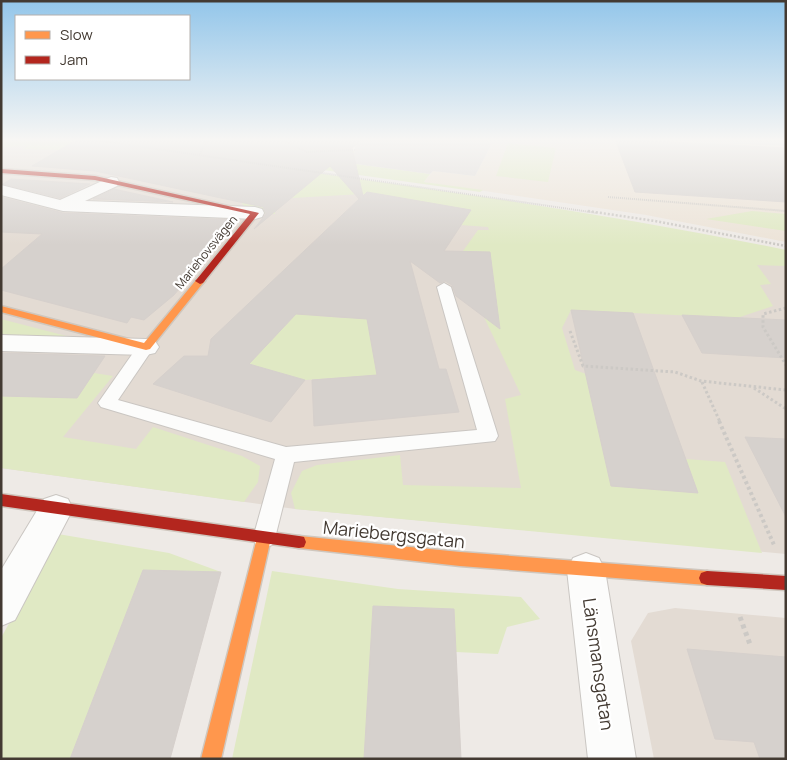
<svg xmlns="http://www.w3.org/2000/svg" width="787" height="760" font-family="Manrope,sans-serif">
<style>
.residential{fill:#e3dbd3}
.education{fill:#ece3d7}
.green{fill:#e0e9c4}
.parking{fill:#ddd9d6}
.building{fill:#d6d1cd;stroke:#d6d0cc}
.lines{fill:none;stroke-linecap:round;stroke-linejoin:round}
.lane-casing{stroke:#cac6c2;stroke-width:2}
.street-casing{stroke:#cac6c2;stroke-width:2}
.slow-casing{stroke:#cfc7be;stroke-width:3}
.jam-casing{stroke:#cfc7be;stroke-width:3}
.path-far4{stroke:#ccc9c5;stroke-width:2;stroke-dasharray:1 1;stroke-linecap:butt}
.path-far3{stroke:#ccc9c5;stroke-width:2.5;stroke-dasharray:2 2;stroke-linecap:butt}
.path-far2{stroke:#ccc9c5;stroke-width:3;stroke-dasharray:2.5 2.5;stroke-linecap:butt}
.path-far1{stroke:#ccc9c5;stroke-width:4;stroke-dasharray:3 3;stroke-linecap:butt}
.path{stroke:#ccc9c5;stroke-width:5;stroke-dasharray:4 4;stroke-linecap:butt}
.lane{fill:#fcfcfb;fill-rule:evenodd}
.street{fill:#fcfcfb;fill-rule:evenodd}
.slow{fill:#ff974d;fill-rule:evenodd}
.jam{fill:#b3261e;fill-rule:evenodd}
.labels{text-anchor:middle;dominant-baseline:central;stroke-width:4.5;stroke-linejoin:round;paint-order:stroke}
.far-street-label{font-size:12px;fill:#433a32;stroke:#fff}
.near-street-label{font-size:18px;fill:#433a32;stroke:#fff}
</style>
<rect width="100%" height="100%" fill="#eeeae6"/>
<!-- residential -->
<path class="residential" d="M1,139H53L786,255V554L295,509L1,468Z
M675,608L786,618V759H654L631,641L648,613Z"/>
<!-- education -->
<path class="education" d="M487,139L786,140V242L646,215L424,182L433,171L475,176L491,145Z"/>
<!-- green -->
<path class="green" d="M1,139H70C309,173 549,201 786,250V266L757,265L771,284L760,285L773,306L737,318L571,310L562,328L575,370L586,374L611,486L698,493L686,459L725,462L762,553L295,509L291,493L302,471L317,465L400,455L403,485L521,488L505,399L521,395L484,317L495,312L490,252L463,251L478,230H489L488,227L461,225L470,210L388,196L362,194L275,199V214H259L262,209L245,207L241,202L64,150L23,149L28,146C18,145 11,148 1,147Z
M508,143L556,148L548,182L496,176Z
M355,151L349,163L430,174L424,182L483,190L480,192L209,154Z
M752,211L786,214V231L706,219Z
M312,297L319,316L345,318L364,299L377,375L305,380L249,364Z
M1,319L78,339L1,338Z
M94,373L113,376L63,437L136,449L153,427L242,456L260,466L258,482L244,502L1,468V396L77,398Z
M58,534L169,553L221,572L143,570L70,759H1V638Z
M272,571L398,589L521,597L540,619L507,627L498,654L456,652L454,609L373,606L364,759H232Z"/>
<!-- parking -->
<path class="parking" d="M355,139H487L491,145L475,176L433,171L430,174L349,163L355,151Z
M645,139L786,141V146Z"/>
<!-- building -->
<path class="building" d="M78,139H363L352,148L363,196L367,192L471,210L444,251L490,252L500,329L456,296L452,285L445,281L440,283L410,261L439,369H446L459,412L314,426L312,380L377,375L367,319L296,314L249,364L305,380L271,422L153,384L184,356H208L211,339L359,199L330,166L254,229L266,214L263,207L95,171L32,166Z
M615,139L786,148V202L635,192Z
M11,179L90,184L60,198L3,184Z
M114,189L173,202L93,199Z
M1,197L63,213L237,220L174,295L144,320L131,317L127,323L1,290V269L42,234L1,232Z
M571,310L633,313L698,493L611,486Z
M682,315L786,320V358L702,353Z
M1,353L105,356L77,398L1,396Z
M745,437L786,439V517Z
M143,570L221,572L170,759H70Z
M373,606L454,609L461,759H364Z
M687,649L786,657V759H760L754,742L715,739Z"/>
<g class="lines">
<!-- lane casing -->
<g class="lane-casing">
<path id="lane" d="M444,283L451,287L498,436L495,441L294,462L275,538L272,545L264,548L256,545L253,538L275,459L101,407L98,403L140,343H152L154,347L118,400L286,447L477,430L437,287Z"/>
</g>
<!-- street casing -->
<g class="street-casing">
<path id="street" d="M111,177L117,178L119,182L117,186L85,201L255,207L262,209L264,213L262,217L255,219L63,211L1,195V185L60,200Z
M1,335L146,339L155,341L159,347L155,353L146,355L1,351Z
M56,495L68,499L73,509L15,620L1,626V570L44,499Z
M586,553L599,558L605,570L636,759H588L567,570L573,558Z"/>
</g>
<!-- slow casing -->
<g class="slow-casing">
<path id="slow" d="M200,278L205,281L203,283L150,349L146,350L1,312V306L144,343L197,279Z
M264,532L269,534L271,538L221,759H201L257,538L259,534Z
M299,536L460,552L707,571L713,573L715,578L713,583L707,585L460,566L299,548L294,547L292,542L294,537Z"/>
</g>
<!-- jam casing -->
<g class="jam-casing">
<path id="jam" d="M1,169L95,176L259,213L203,283L200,284L195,281L197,279L250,214L95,180L1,173Z
M1,494L299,536L304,537L306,542L304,547L299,548L1,506Z
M707,571L786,576V590L707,585L701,583L699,578L701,573Z"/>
</g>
<!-- path-far4 -->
<path class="path-far4" d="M88,139L597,213
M283,140L307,152L355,150
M200,154L207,139
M608,197L786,211"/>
<!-- path-far3 -->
<path class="path-far3" d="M588,211L655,221L786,246"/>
<!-- path-far2 -->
<path class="path-far2" d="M786,308L763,314V327L786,365
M570,331L583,366L675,372L701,381L786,390
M702,382L720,422
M754,388L786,409"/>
<!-- path-far1 -->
<path class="path-far1" d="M719,421L774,545"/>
<!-- path -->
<path class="path" d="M740,617L751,647"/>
<!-- lane -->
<use href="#lane" class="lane"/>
<!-- street -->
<use href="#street" class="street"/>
<!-- slow -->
<use href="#slow" class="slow"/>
<!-- jam -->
<use href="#jam" class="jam"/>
</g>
<!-- sky -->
<linearGradient id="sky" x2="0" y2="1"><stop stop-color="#93c6ea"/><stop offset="0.57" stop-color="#f7f6f4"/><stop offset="1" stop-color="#f7f6f4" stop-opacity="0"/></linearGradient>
<rect width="787" height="245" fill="url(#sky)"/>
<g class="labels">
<!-- far-street labels -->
<g class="far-street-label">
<text transform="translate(206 252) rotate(-51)">Mariehovsvägen</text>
</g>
<!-- near-street labels -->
<g class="near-street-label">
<text transform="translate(394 534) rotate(6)">Mariebergsgatan</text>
<text transform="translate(599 664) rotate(82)">Länsmansgatan</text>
</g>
</g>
<!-- border -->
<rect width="787" height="760" fill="none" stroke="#433a32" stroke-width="5"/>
<!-- legend -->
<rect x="15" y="15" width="175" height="65" fill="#ffffff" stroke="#b4b0ad"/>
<rect x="25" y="31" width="25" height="8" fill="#ff974d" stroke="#b4b0ad"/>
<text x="60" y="40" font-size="15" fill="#433a32">Slow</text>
<rect x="25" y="56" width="25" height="8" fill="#b3261e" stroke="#b4b0ad"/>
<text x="60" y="65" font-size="15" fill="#433a32">Jam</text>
</svg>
